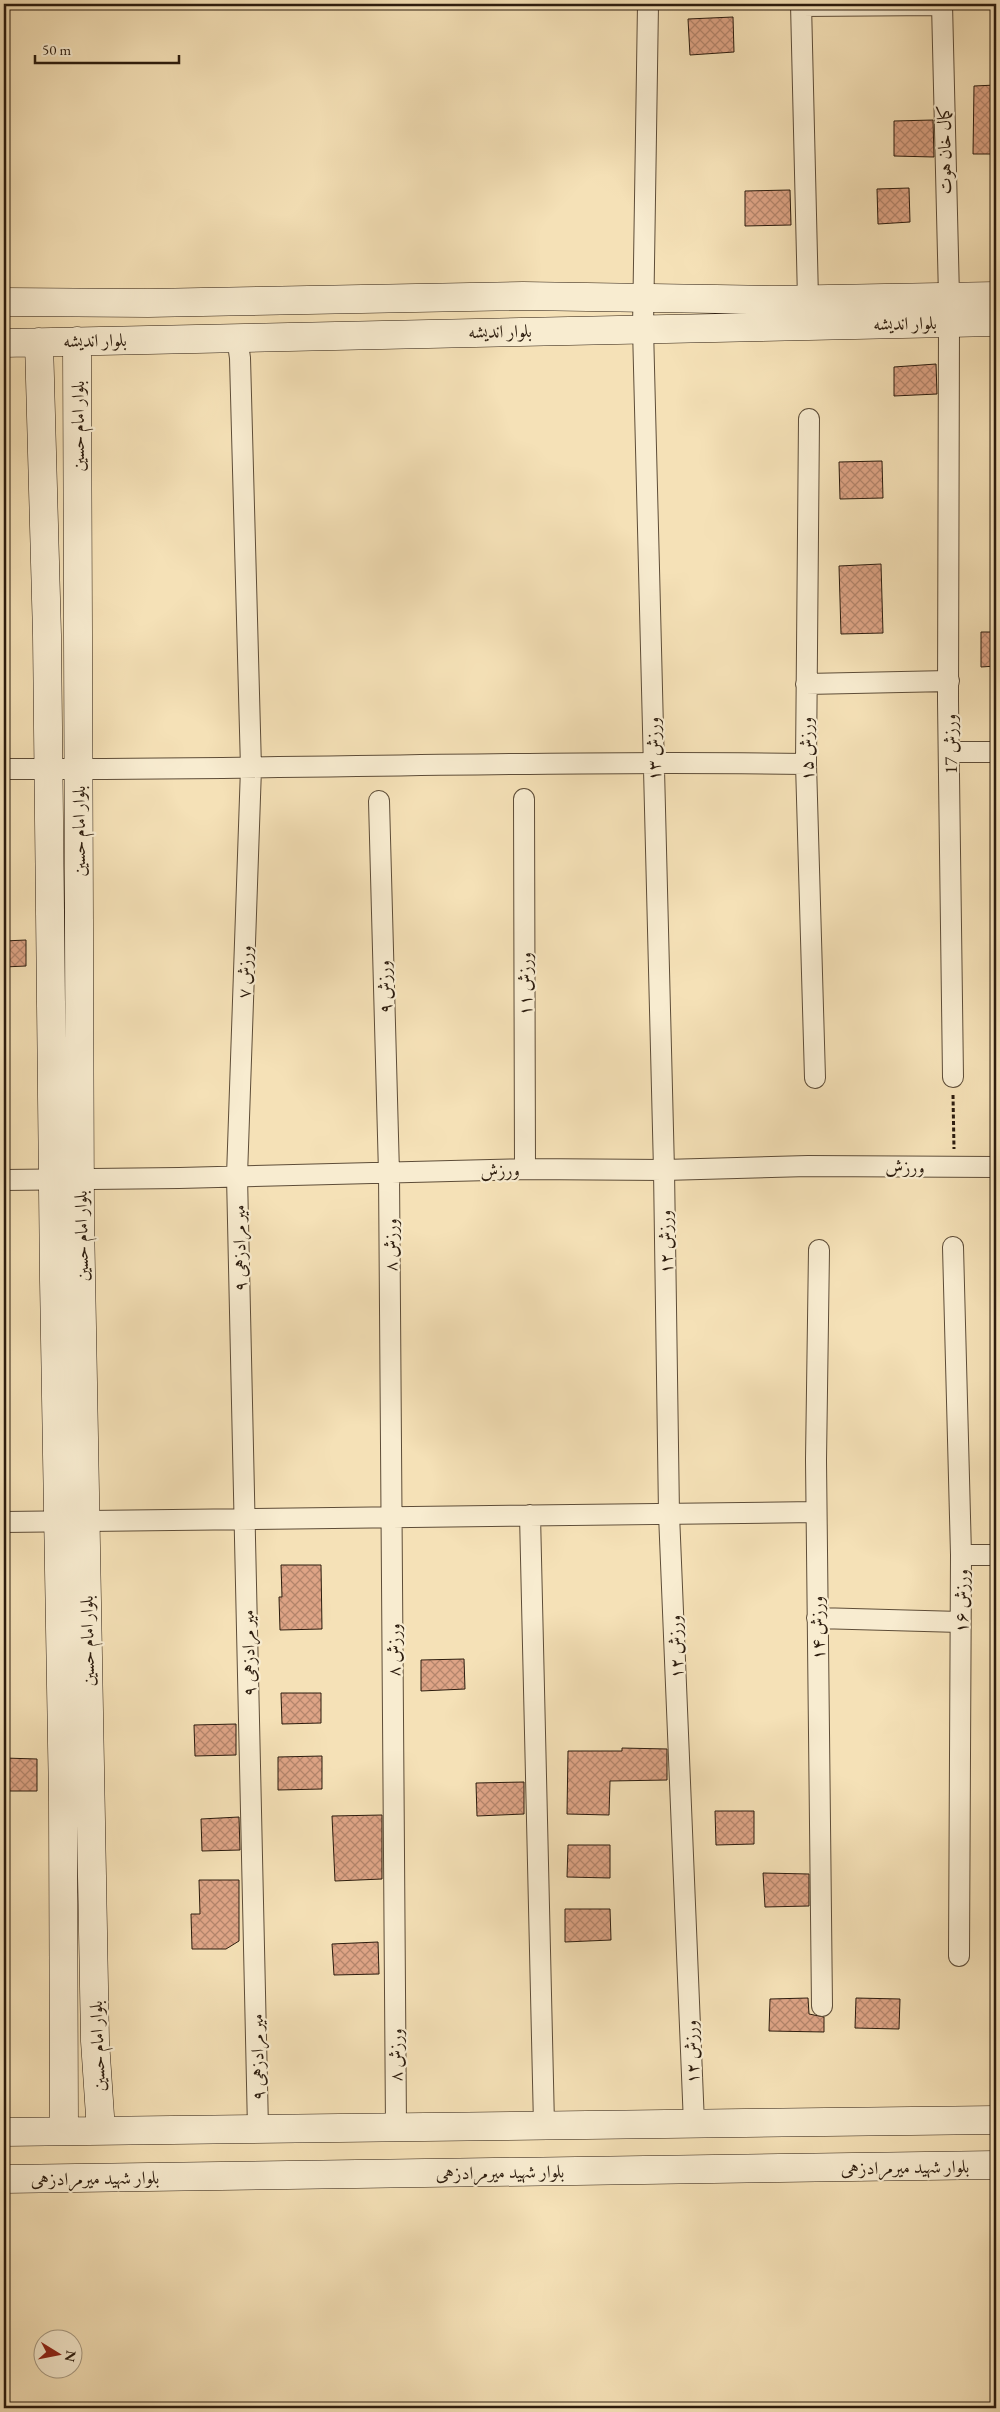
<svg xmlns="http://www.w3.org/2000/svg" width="1000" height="2412" font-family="'EB Garamond',Amiri,serif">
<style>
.building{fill:url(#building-cross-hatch);stroke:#2c1c0e}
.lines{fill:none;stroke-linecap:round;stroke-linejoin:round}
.street-casing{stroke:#5e4d38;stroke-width:22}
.secondary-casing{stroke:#2c1c0e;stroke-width:29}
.path{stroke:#2c1c0e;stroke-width:3;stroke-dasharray:4 2.5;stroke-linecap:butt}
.street{stroke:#f8ecd0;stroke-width:20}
.secondary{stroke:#f8ecd0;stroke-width:28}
.labels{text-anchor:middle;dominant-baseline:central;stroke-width:4.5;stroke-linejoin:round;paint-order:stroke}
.street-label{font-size:18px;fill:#2c1c0e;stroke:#f8ecd0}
</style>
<defs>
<pattern id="building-cross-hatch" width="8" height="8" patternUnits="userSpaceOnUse" patternTransform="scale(1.25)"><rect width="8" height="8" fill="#dea486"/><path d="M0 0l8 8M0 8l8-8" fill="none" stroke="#b4856c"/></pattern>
</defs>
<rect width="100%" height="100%" fill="#f5e1b7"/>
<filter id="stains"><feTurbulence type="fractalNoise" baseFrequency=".004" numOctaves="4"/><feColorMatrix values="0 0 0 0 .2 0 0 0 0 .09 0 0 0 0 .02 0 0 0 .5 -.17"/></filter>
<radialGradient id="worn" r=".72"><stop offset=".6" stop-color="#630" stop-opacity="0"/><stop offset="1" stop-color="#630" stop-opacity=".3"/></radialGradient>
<!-- building -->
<path class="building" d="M733,17L734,52L690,55L688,19Z
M996,85V154H973L974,86Z
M933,120L934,157L894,156V121Z
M909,188L910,222L878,224L877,189Z
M790,190L791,225L745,226V191Z
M936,364L937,394L894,396V367Z
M882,461L883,498L840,499L839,462Z
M881,564L883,633L841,634L839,566Z
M981,632H996V666L981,667Z
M26,940V966L4,967V941Z
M281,1565H321L322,1629L280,1630L279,1597H282Z
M464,1659L465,1689L421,1691V1660Z
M281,1693H321V1723L282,1724Z
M236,1724V1755L195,1756L194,1725Z
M622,1748L667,1749V1780L610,1781L609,1815L567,1814L568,1751H622Z
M322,1756V1789L278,1790V1757Z
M4,1758L37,1759V1791H4Z
M524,1782V1814L477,1816L476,1783Z
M715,1811H754V1844L716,1845Z
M382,1815V1879L335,1881L332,1816Z
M239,1817L240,1850L202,1851L201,1819Z
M568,1845H610V1878L567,1877Z
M763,1873L809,1874V1906L765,1907Z
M199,1880H239V1941L226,1949H192L191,1914H200Z
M565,1909H610L611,1940L565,1942Z
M378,1942L379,1974L334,1975L332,1944Z
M808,1998L809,2014L824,2017V2032L769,2031L770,1999Z
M856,1998L900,1999L899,2029L855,2028Z"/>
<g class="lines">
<!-- street casing -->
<g class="street-casing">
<path id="street" d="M648,4L643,328L664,1170L669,1514L694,2124
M801,4L808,299
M942,4L949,297
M801,6L942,5
M949,323L948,701L953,1077
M237,337L240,358L251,768L237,1176L258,2129
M809,419L806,764L815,1078
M806,684L949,681
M950,752H996
M4,769C271,770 539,760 806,764
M524,799L525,1169
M379,801L389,1173L396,2127
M4,1180L179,1178L525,1169L664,1170L808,1166L996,1167
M953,1247L961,1555L959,1956
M819,1250L816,1460L822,2006
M530,1515L544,2125
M4,1522L816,1512
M961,1555H996
M817,1618L960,1622"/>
</g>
<!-- secondary casing -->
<g class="secondary-casing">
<path id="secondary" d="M4,302L148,303L523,296L773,300L996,296
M77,341L80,1218L95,2041L101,2131
M39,342L47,635L54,1280L63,1801L64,2131
M4,343L996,322
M4,2132L996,2120
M4,2179L996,2165"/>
</g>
<!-- path -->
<path class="path" d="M953,1095L954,1149"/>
<!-- street -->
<use href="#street" class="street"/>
<!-- secondary -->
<use href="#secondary" class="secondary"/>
</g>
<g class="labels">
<!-- street labels -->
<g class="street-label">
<text transform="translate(944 150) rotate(-91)">کمال خان هوت</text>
<text transform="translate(905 323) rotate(-1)">بلوار اندیشه</text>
<text transform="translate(500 331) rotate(-1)">بلوار اندیشه</text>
<text transform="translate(95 340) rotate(-1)">بلوار اندیشه</text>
<text transform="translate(77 426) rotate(-90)">بلوار امام حسین</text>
<text transform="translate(950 744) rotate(-91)">ورزش 17</text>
<text transform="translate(653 749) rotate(-91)">ورزش ۱۳</text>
<text transform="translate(806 749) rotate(-91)">ورزش ۱۵</text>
<text transform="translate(78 831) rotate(-90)">بلوار امام حسین</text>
<text transform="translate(244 972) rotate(-88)">ورزش ۷</text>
<text transform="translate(524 984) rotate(-90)">ورزش ۱۱</text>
<text transform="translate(384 987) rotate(-92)">ورزش ۹</text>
<text x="905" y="1166">ورزش</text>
<text transform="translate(500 1170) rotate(-2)">ورزش</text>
<text transform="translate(81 1236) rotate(-91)">بلوار امام حسین</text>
<text transform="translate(665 1242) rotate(-91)">ورزش ۱۲</text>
<text transform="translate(390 1245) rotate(-90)">ورزش ۸</text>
<text transform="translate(239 1248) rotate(-91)">میر مرادزهی ۹</text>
<text transform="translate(961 1601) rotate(-89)">ورزش ۱۶</text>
<text transform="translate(817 1628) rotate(-91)">ورزش ۱۴</text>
<text transform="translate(87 1641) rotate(-91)">بلوار امام حسین</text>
<text transform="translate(675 1647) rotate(-92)">ورزش ۱۲</text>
<text transform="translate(393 1650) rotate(-90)">ورزش ۸</text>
<text transform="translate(248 1653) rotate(-91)">میر مرادزهی ۹</text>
<text transform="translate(97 2046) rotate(-92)">بلوار امام حسین</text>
<text transform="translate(691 2052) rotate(-92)">ورزش ۱۲</text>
<text transform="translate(395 2055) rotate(-90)">ورزش ۸</text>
<text transform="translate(257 2057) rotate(-91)">میر مرادزهی ۹</text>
<text transform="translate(905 2167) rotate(-1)">بلوار شهید میرمرادزهی</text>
<text transform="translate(500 2172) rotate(-1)">بلوار شهید میرمرادزهی</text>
<text transform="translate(95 2178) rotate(-1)">بلوار شهید میرمرادزهی</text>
</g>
</g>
<!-- margin -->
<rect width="1000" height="2412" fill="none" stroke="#f5e1b7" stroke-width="20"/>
<rect x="5" y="5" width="990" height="2402" fill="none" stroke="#2c1c0e" stroke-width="2.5"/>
<rect x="10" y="10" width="980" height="2392" fill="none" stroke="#2c1c0e"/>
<!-- north arrow -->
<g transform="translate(58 2354) rotate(100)"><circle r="24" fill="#f8ecd0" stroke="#a69982"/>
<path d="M0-4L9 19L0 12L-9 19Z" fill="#8f2418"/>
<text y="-8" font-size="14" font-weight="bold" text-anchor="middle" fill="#2c1c0e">N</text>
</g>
<!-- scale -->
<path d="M35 55v8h144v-8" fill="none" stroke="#2c1c0e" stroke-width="2.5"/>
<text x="42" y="55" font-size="15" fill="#2c1c0e" stroke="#f8ecd0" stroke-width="4" paint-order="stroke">50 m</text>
<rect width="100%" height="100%" filter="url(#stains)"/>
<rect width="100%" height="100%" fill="url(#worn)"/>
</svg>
